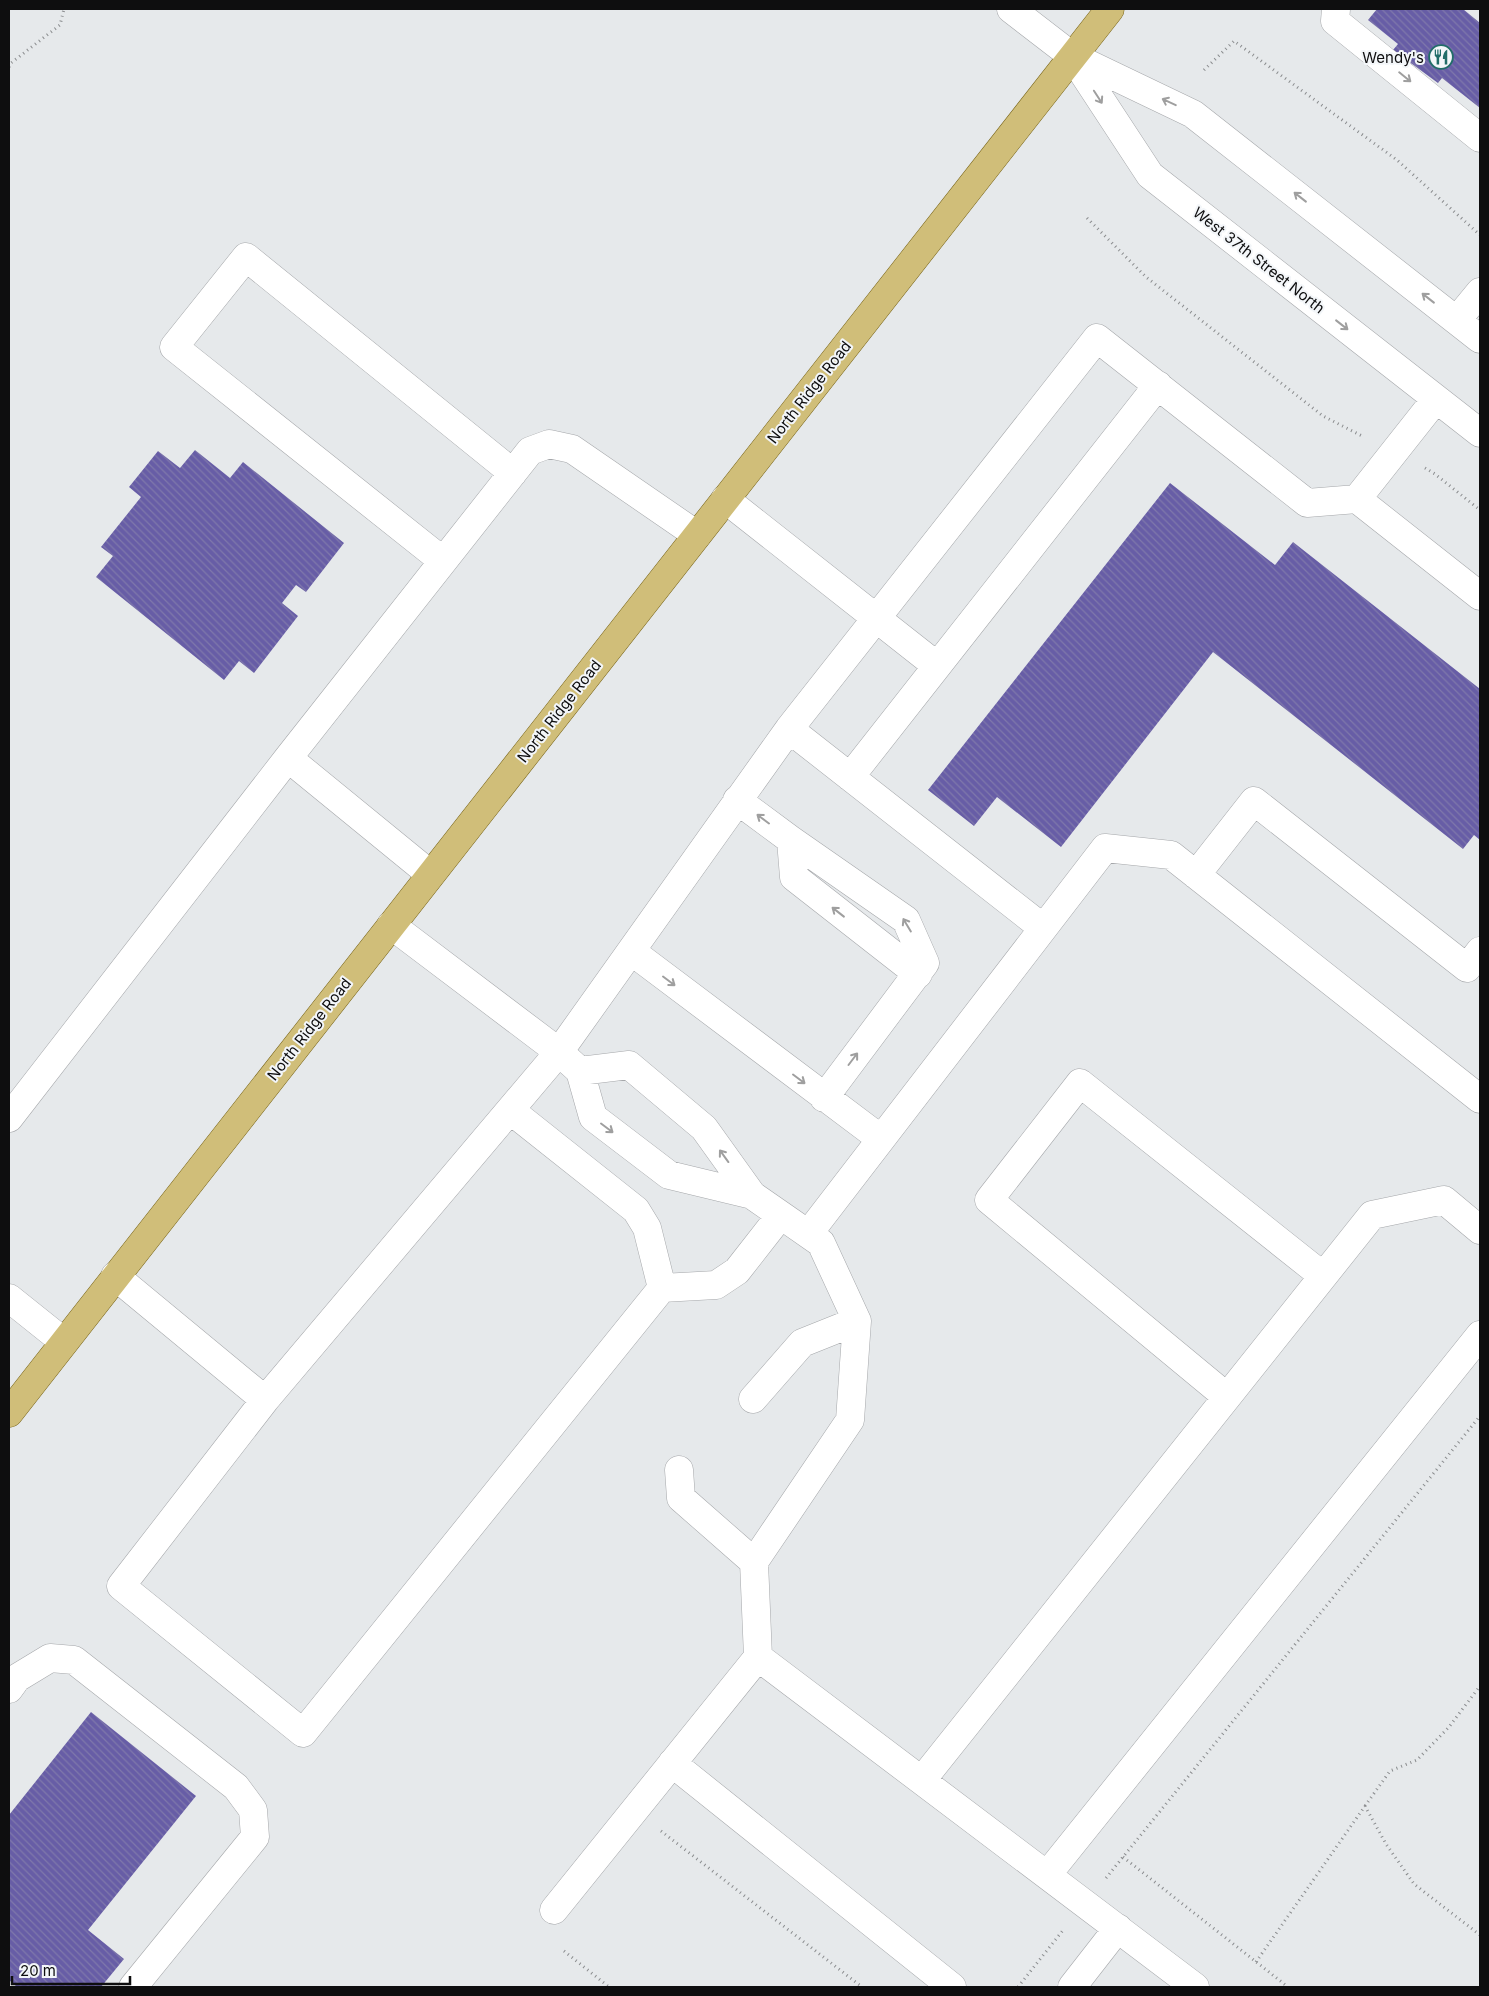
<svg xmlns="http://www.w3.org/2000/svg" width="1489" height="1996" font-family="Inter,sans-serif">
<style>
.building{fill:url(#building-back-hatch)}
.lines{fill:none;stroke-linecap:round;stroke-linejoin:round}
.minor-casing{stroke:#a5a7aa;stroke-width:29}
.major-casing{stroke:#786419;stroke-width:29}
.path{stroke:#8a8c8e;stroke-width:3;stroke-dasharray:1 4;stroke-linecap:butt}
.minor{stroke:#fff;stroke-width:28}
.major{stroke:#d0be79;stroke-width:28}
.oneway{stroke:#9f9f9f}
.labels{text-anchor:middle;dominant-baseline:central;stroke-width:4;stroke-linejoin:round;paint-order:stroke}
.poi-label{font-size:15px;fill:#0e0e0f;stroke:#f3f6f9;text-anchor:end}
.street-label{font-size:15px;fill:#0e0e0f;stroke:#f3f6f9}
</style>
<defs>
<pattern id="building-back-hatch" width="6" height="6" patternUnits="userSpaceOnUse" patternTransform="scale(1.25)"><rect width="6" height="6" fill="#675da6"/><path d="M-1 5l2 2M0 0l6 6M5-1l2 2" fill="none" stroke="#7f78ab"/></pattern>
</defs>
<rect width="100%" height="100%" fill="#e6e9eb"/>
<!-- building -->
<path class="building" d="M1377,9H1463L1480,23V108L1442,78L1438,83L1393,50L1398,44L1368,20Z
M195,450L230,478L243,462L344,543L306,592L296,585L282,603L298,616L254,673L239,661L224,680L96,577L113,556L101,547L141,497L129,487L158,451L180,468Z
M1170,483L1275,565L1293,542L1480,689V840L1474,835L1463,849L1213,652L1061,847L997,797L974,826L928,790Z
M91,1712L196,1796L88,1930L124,1959L101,1987H17L9,1980V1815Z"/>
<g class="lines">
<!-- minor casing -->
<g class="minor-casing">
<path id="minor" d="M1011,9L1072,56L1193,114L1480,339
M1336,9L1335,21L1480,138
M1072,56L1150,175L1480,433
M1457,320L1480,292
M725,499L937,666
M1357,499L1436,399
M443,561L174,347L246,257L513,473
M288,758L430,874
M850,777L1158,385
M737,800L791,840L906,920L925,963L824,1098
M791,840L794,877L918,974
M1196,875L1254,801L1467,968L1480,951
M391,925L559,1052L580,1071L593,1117L669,1175L752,1195
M1043,928L789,729L1097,338L1307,503L1357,499L1480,596
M631,951L881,1139
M510,1110L636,1210L647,1228L662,1288
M9,1118L288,758L530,451L549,444L572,449L697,535
M809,1233L1105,848L1171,855L1480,1099
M115,1276L265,1400L121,1586L303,1733L662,1288L716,1285L737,1271L780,1216
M9,1298L64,1342
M1227,1397L989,1200L1080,1083L1323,1276
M753,1399L802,1343L857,1321
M265,1400L559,1052L789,729
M679,1470L681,1498L754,1562
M758,1657L1195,1987
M9,1689L17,1678L50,1658L74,1660L236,1787L253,1810L255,1837L133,1987
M672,1763L952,1987
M922,1780L1372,1215L1444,1200L1480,1230
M1047,1875L1480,1335
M554,1910L758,1657L754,1562L850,1420L857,1321L821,1243L752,1195L704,1128L629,1065L580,1071
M1072,1987L1118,1928"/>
</g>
<!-- major casing -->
<g class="major-casing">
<path id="major" d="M9,1413L1110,9"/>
</g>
<!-- path -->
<path class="path" d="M9,67L11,63L60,25L64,9
M1204,70L1234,41L1397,160L1480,235
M1087,218L1146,277L1323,416L1364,437
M1425,468L1435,474L1480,510
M1365,1806L1390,1771L1417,1760L1449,1727L1480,1686
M661,1831L862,1987
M1123,1857L1288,1987
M1106,1878L1480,1416
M564,1951L609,1987
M1256,1962L1365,1806L1386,1844L1414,1884L1480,1935
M1018,1987L1064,1929"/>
<!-- minor -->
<use href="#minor" class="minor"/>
<!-- major -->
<use href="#major" class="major"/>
</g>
<!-- one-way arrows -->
<defs><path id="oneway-shaft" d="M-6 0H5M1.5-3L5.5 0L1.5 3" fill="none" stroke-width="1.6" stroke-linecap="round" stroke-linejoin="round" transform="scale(1.25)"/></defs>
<g class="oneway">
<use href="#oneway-shaft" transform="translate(1405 77) rotate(39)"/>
<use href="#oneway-shaft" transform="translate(1098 97) rotate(57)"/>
<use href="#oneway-shaft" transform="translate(1169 102) rotate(-155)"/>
<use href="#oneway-shaft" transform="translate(1300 197) rotate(-142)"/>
<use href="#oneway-shaft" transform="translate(1428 298) rotate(-142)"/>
<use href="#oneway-shaft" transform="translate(1342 325) rotate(38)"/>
<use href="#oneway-shaft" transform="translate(763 819) rotate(-143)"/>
<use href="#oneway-shaft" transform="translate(838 912) rotate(-142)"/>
<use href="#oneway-shaft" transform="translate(907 925) rotate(-121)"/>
<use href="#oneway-shaft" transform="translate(669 981) rotate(37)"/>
<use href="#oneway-shaft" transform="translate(853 1059) rotate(-53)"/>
<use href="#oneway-shaft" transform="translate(799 1079) rotate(37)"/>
<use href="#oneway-shaft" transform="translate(607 1128) rotate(37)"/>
<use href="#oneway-shaft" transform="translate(724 1156) rotate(-126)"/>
</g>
<!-- icons -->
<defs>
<g id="restaurant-ring" transform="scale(1.25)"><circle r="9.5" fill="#f3f6f9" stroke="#226d69" stroke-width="1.5"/><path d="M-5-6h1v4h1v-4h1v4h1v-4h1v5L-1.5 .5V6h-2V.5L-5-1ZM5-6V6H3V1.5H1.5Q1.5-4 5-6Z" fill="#226d69"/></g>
</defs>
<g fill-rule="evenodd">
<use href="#restaurant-ring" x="1441" y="57"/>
</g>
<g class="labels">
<!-- poi labels -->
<g class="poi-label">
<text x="1424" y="57">Wendy's</text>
</g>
<!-- street labels -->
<g class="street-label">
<text transform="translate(1259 260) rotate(38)">West 37th Street North</text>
<text transform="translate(809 392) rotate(-52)">North Ridge Road</text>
<text transform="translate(559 711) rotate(-52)">North Ridge Road</text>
<text transform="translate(309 1029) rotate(-52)">North Ridge Road</text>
</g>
</g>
<!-- border -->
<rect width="1489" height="1996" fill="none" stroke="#0e0e0f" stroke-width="20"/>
<!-- scale -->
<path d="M12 1976v8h118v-8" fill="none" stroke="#0e0e0f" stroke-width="2.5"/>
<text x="20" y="1976" font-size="15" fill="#0e0e0f" stroke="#f3f6f9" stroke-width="4" paint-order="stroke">20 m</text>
</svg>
